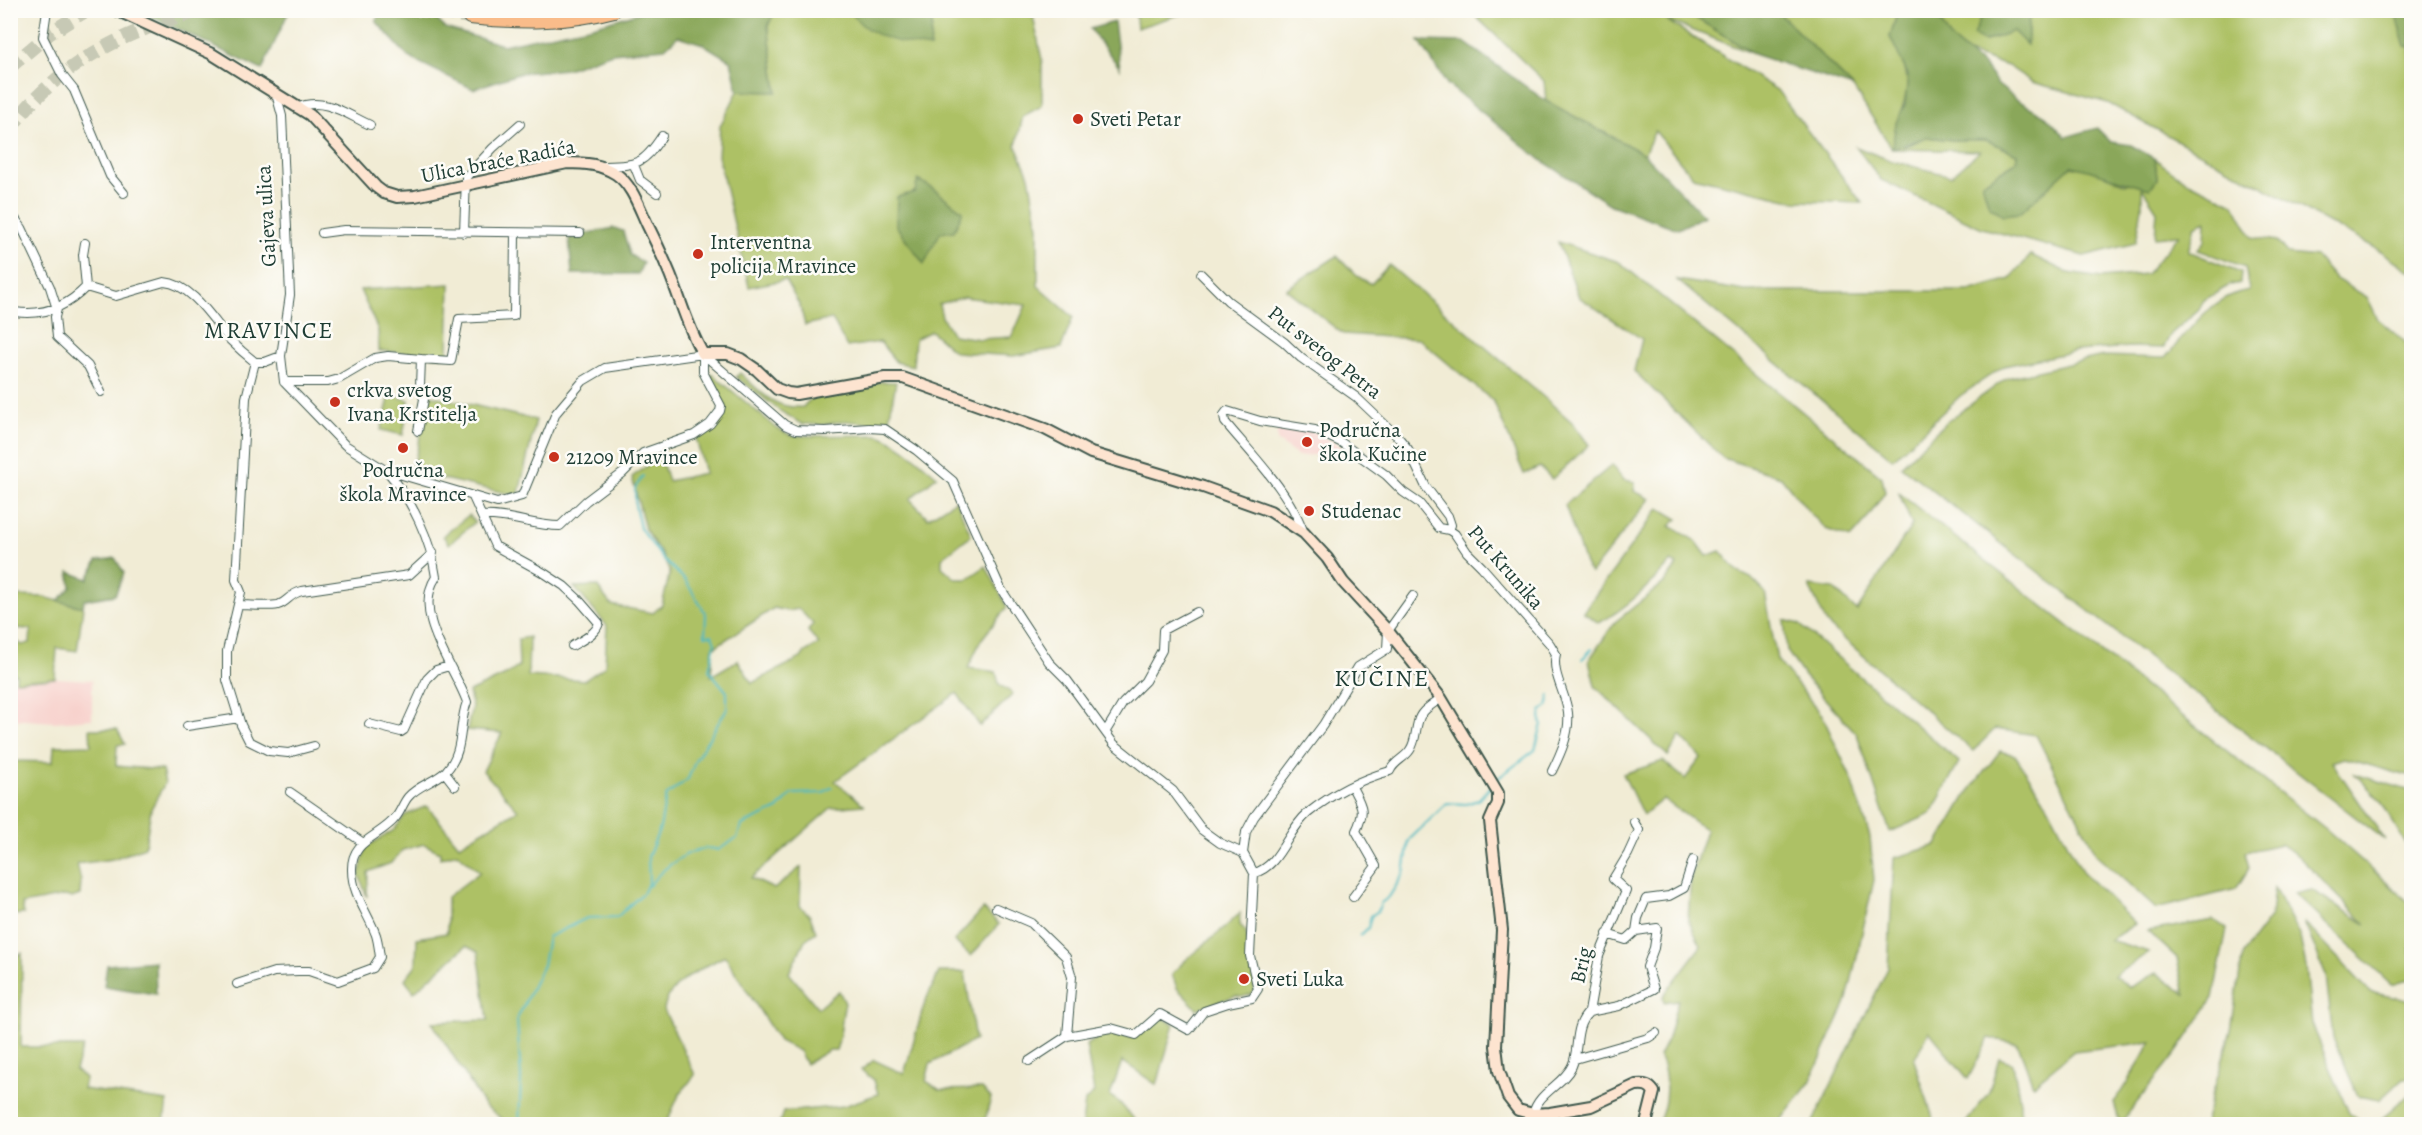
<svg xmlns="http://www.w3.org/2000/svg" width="2422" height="1135" font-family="Alegreya,serif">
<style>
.built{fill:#f7d0cb}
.green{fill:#adc165;stroke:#667f4c;stroke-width:1.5;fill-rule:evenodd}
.forest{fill:#8aa75a;stroke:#547247;stroke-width:1.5}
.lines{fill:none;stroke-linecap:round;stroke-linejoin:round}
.stream{stroke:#4ab9c2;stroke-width:2}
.trunk-tunnel{stroke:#c7c9b5;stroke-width:14;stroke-dasharray:14 7;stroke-linecap:butt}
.minor-casing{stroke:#3e574c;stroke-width:10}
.secondary-casing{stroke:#3e574c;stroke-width:14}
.trunk-casing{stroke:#3e574c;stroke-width:16}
.minor{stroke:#fff;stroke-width:8}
.secondary{stroke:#fde4d0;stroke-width:10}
.trunk{stroke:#f9bc8a;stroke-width:14}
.poi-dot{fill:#c8321e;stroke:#fdfcf7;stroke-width:2}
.labels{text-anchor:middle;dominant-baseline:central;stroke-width:5;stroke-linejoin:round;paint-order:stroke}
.poi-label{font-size:21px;fill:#1f3d34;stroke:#fdfcf7;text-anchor:start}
.street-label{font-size:21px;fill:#1f3d34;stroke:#fdfcf7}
.quarter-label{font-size:24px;letter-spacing:1.5px;fill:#1f3d34;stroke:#fdfcf7}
</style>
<rect width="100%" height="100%" fill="#fdfcf7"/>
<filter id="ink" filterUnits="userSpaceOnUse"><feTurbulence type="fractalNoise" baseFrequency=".0167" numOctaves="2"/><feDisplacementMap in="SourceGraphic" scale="12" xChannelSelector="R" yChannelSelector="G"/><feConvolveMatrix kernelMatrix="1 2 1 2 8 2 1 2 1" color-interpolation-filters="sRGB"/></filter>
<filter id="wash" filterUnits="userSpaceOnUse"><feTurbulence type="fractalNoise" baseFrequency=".008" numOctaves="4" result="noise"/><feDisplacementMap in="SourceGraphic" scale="24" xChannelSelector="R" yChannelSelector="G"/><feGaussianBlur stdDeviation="1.35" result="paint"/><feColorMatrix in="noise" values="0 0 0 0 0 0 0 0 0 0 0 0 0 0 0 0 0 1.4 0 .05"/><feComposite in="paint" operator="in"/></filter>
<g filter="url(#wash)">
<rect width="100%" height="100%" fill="#f1ecd5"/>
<!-- built -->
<path class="built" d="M1277,426L1311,431L1342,447L1339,451L1329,454L1298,456L1277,441Z
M55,678L92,680V719L54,722L11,719V681Z"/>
<!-- green -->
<path class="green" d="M1898,10L1890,37C1910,72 1913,86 1896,123L1905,147L1926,137L1953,140L1970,139L1986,140L2017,154L2016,162L1982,183L2020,213L2071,166L2098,171L2125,184L2157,179L2155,159L2183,179L2234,204L2252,237L2277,241L2288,254L2316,257L2334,278L2367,297L2378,319L2411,347V777L2344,758L2332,762L2385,840L1901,466L1945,423L2007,378L2103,356L2165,358C2189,331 2211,296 2249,290L2245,267L2198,250L2205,240L2206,221L2195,226L2188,251L2241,272L2240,283L2230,285L2204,300L2199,309L2171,334L2163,348L2130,347L2077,351L2004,366L1960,396L1893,459L1677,280L1745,291H1969L2010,279L2031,255L2068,273L2101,278L2146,274L2179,235L2155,237L2157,211L2142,188V207L2136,243L2084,256L1982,228L1881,180L1856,147L1892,161L1951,176L1980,151L1892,149L1853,87L1777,11Z
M775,11H851L855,18L930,48L933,11H1032L1042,60V106L1023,116L1016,146L1029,176L1038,227V286L1073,317L1061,348L1013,356L955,352L931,331L915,339L913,366L896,362L880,342L847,347L832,319L805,325L800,306L785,280L749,287L718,156L720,126L738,91L777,92L768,25ZM918,180C935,188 947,201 963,211L940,233L897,197L915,192ZM964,297L1026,305L1012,337L980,339L953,335L942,317L939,304Z
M1135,11V10L1190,11L1137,28Z
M1470,11H1687L1694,17L1756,55L1666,20L1777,90L1862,203L1795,201L1693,177L1655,131L1644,154L1546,101L1544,81Z
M1930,11H1980L1982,15L1974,35L1984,42L2013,31L2027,44L2029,18L2025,11H2411V13L2395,12L2405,45L2411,47V272L2381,251L2108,103L2032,82L2008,66L1968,53L1950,38L1936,14Z
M1558,242L1619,262L1882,477L1885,492L1864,523L1851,538L1826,529L1810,513L1781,477L1723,458L1634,371L1642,339L1579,297Z
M1337,256L1357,276L1371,284L1389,265L1547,400L1573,423L1589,445L1552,479L1540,467L1524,474L1494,402L1419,339L1343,334L1286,289Z
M450,284L448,355C439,360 395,350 379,351L378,330L360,290Z
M740,373C760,391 774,410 803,407C818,386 871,381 896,382L888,425L845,421L822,425L802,424L780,411L736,377Z
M712,374L778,429L792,436L878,435C900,442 919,461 937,476L910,499L928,518L956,500L971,535L942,558V567L956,579H967L986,566L1007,607L981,640L968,668L996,672L999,684L1013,694L980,726L957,693L835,781L864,805L831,808L751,878L774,889L801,867L800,906L810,916L816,932L805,940L789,973L818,1008L839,991L845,1003C841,1019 842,1034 836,1050H829L806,1064L799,1051L779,1041L725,956C703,968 667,983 664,1010L695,1075L679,1095L666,1124H509L484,1105L432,1022L488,1020L478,952L466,946L414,992L405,979L416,965L417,938L447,933V897L480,872L457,853L440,858V852L424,844L403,850L391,863L368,872L367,897L359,875L366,847L394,830L405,815L427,806L459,845L518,810L483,771L502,733L467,730L472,706L469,692L508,674L519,666L518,639L529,637L528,676L585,680L605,666L607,626L574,587L597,586L611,605L653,613L662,605L670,572L662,555L645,529L632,477L660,456L668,481L705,473L696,438L716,424L725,406L710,378ZM774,608L787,611L799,609L813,624L808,631L819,644L805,652L801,658L752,683L738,660L711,676L713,648Z
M390,395L409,400L403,435L381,430Z
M430,395L536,420L519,493L514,495L412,472Z
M1612,465L1624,480L1635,482L1634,491L1650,499L1591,573L1585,564L1565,505Z
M1899,493L2326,829L2411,904V979L2392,985L2295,894L2312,890L2366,924L2298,856L2281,844L2245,852L2249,868L2236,889L2156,909L2097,855L2036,735L1995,729L1973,751L1827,624L1809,586L1834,589L1857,611L1912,525Z
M1659,508L1678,519L1670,526L1696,541L1707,556L1720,551L1738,572L1751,578L1765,592L1777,660L1822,715L1852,780L1870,837L1874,880L1847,1000L1810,1082L1778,1124H1657C1668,1107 1669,1074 1659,1056L1668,1038L1678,1000L1664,1002L1663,996L1701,946L1688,920L1691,877L1706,830L1663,799L1643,815L1623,774L1663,761L1685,779L1701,758L1680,736L1668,756L1595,686L1589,660L1615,622L1665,582L1677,565L1671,562C1650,585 1627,608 1599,623L1583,612Z
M469,515L475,522L449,544L443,536Z
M19,596L43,597L83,607L77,651L57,648L55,678L16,681V674L10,673L11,652L14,639L22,645L30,643L31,629L11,628V599Z
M1784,620L1799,624L1959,762L1931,814L1890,832L1857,734L1804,676L1787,651Z
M90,729H117L125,744L117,745L116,766L162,770L165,783L151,809L145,847L113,859L77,864L81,881L80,895L72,898L65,896L22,904L24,914L11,915V751L13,761L53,762L54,746L91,745Z
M2000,751L2015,755L2048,806L2082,871L2135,924L2110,940L2149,952L2114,976L2130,987L2156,973L2185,994L2177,958L2148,931L2214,920L2227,929L2213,998L2177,1052L2120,1124L2114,1103L2152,1042L2074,1051L2033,1085L2018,1044L1989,1038L1968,1079L1929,1031L1914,1060L1935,1124H1812L1888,968L1894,858L1937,845L1967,794Z
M2355,774L2411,791V853L2380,800Z
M2274,888L2300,937L2306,967L2312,1024L2349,1113L2364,1124H2204L2231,1030L2243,953L2271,916Z
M983,909L999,924L971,956L954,941Z
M1240,913V925L1246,931L1255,990L1252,994L1242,997L1235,996L1197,1009L1177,988L1172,974C1192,951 1218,936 1240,913Z
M2304,922L2370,992L2411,1001V1077L2404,1078L2379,1100L2358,1096L2333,1038L2326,975Z
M22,953L21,1047H83L75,1070L85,1078L83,1089L167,1101L164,1123L166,1124H11V957Z
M939,972H965L975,1040L930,1064L926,1081L940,1090L982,1089L991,1098L984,1124H779L783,1112L844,1106L878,1094L874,1080L861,1070L874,1060L904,1074L925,1002Z
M1161,1017L1174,1024L1157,1085L1122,1061L1110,1096L1118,1101L1137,1122L1136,1124H1100L1096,1122L1094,1124H1082L1085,1101L1094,1092L1086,1045L1095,1040L1097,1032H1116L1126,1037H1132Z
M1999,1058L2013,1063L2020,1102L2021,1124H1965L1989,1092Z
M2411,1093V1124H2376Z"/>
<!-- forest -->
<path class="forest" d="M381,10L428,11L445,28L503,45L593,26L644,11H775L768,26L777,92L738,91L731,61L703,44L678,36L665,48L612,53L567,69L521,73L473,89L408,57L376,21Z
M141,11H289L262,70Z
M851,11H933L930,48C903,43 865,38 851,11Z
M1687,11H1777L1853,87L1756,55L1694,17Z
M1898,11H1930L1936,14L1950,38L1985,67L1998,85L2019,101L2046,116L2066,137L2097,128L2111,142L2131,145L2155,159L2157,179L2150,189C2123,183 2098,171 2071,166L2020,213L2003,215L1989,206L1982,183L2016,162L2017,154L1986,140H1953L1927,137L1892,149L1896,123L1905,104L1908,75L1890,37Z
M1980,11H2025L2029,18L2027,45L2013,31L1984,42L1973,35L1982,15Z
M2395,12L2411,13V47L2405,46Z
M1114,22L1120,68L1090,29Z
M1419,41L1464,42L1546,101L1644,154L1704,216L1678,229L1611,205L1541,160L1447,84Z
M918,180C935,188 947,200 963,211L954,231L940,233L924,264L896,226L897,197L915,192Z
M614,228L623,231L630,255L643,263L638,274H572L569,238H583V234Z
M115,558L124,573L115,595L84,600L83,607L58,601L71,587L69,572L88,579L97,561Z
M155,961L156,994L104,986L107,965Z"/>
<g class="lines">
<!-- stream -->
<path class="stream" d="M1582,659L1592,649
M1497,779L1535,750L1542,724L1540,717L1541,711L1547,707L1550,695
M649,886C661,869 696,841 718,850L737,838L742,825L778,809L792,794L823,793L832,787
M1360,936L1368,928L1371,916L1378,911L1381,903L1389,897L1404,873L1409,840L1447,803L1466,804L1478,800L1490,787
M519,1124L521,1077L517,1019L543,965L548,937L587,918L617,917L644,892L649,881L648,857L660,828L666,796L688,779L696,759L727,709V692L709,670L715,643L712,635L705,636L706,614L685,580L662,558L640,528L635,505V488L643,476"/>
</g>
</g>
<g filter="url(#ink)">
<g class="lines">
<!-- trunk-tunnel -->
<path class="trunk-tunnel" d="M418,10L470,17
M10,67L50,33L87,10
M10,129C59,62 125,31 203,10"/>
<!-- minor casing -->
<g class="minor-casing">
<path id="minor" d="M47,10L43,37L62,75L74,90L110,176L124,193
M276,94L282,116L290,295L281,356L284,382L345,445L385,470L497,503L522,496L556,413L583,381L605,368L703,354
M297,108C323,96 346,114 370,125
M634,165L640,180L657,193
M605,166C637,165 643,165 662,136
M10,212L22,228L50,287L57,309L55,317L57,337L88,366L101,392
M322,233L344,230L580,233
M464,233L466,177L493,148L520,124
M85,243L83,255L86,287L116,296L164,282C192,284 213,320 230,340C238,348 246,355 255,362L246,398L245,417L236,580L241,592L227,651V680L241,725L249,741L269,751L288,753L314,746
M1201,274L1228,301L1284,342L1301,358L1356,397L1398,437L1408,449L1426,487L1448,516L1451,525L1449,530
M10,304L15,312C43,316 67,307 86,287
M703,354L785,425L796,430L825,431L869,428L885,429L916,450L953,481L1001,589L1049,662L1067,680L1114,744L1173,791L1202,830L1220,843L1243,853L1246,832L1254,817L1323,725L1358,667L1387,649L1388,631L1413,596
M255,362H265L281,356
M284,382H328L339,379L375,358L388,356L421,359
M418,431L424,399L420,386L421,359L451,361L459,319L514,316L515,234
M473,497L495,546L544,573L564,586L579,600L599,623C596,634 582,640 572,646
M482,516C508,514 533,526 560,526L586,501L623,473L643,453L694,435L710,424L720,411L721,406L703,372V354
M1304,533C1289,491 1253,456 1225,422L1224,415L1227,411L1260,421L1315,430L1342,443L1386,475L1403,492L1419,503L1439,528L1449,530L1455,534L1467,552L1482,567L1550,644L1556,654C1551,673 1566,693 1568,713C1570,733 1561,753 1552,771
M240,605C251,605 267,607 278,605C288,602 289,594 302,591L409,575L433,553
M369,724L401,732L404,730L427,679L436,670L449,666
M187,726L239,718
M1106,731L1123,703L1145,681L1162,650L1163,630L1197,612
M445,773L455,786
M1352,787C1362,806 1366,810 1356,831L1376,866L1353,897
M290,792L362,842
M1254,873C1280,867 1287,830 1308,813C1332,794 1361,779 1390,771C1394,761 1404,759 1410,750C1416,741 1415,732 1418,722C1420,711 1432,705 1441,698
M996,908L1031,923L1066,957L1072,977L1067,1036
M1636,931L1638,918L1646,899L1669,896L1684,888L1693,860
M237,984L274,972L298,971H309L338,981L373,968L380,957C379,950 378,941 376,935C368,913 352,894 352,870C351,839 381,837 396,817C401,811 403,803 408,797C418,785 435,782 446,771C465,751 458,725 467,702C455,667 411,614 436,577C431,540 412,500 387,471
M1589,1012L1619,1006L1654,989L1647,967L1654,948L1657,928L1636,931L1626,940L1607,934
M1575,1059L1648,1038L1656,1033
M1029,1061L1067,1036L1111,1028L1136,1035L1160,1014L1189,1030L1204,1011L1228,1003L1252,998L1258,989L1250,956L1254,873L1243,853
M1533,1114C1538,1092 1563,1085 1572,1066C1580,1048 1573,1027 1589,1012L1599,956L1626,891L1613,879L1628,854L1639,830L1634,822"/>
</g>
<!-- secondary casing -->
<g class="secondary-casing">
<path id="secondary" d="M116,10L212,54L310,115L376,187L384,193L397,197L415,196L567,163C585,163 601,164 616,174C632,185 639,207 647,224C655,240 663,257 670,274C681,301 688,329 703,354H728L741,359L757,370L777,389L788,393L796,394L885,378H903L1045,429L1091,453L1203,487L1270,511L1304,533L1327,558L1343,582L1388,631L1441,698L1498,793V803L1490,821L1502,930L1496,1046L1499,1071L1508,1097L1518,1110L1533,1114L1550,1113L1591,1106L1636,1085C1645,1084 1649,1085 1654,1092L1646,1124"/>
</g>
<!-- trunk casing -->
<g class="trunk-casing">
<path id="trunk" d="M470,17C519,22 566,23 614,10"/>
</g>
<!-- minor -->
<use href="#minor" class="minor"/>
<!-- secondary -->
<use href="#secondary" class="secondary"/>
<!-- trunk -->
<use href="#trunk" class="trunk"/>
</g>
</g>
<!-- markers -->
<g class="poi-dot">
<circle cx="1078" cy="119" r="6"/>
<circle cx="698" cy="254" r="6"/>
<circle cx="335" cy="402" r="6"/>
<circle cx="1307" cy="442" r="6"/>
<circle cx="403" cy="448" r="6"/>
<circle cx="554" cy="457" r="6"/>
<circle cx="1309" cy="511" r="6"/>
<circle cx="1244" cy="979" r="6"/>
</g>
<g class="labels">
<!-- poi labels -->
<g class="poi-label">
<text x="1090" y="119">Sveti Petar</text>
<text x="710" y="242">Interventna<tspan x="710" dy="24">policija Mravince</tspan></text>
<text x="347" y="390">crkva svetog<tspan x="347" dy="24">Ivana Krstitelja</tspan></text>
<text x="1319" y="430">Područna<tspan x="1319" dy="24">škola Kučine</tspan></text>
<text x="566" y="457">21209 Mravince</text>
<text x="403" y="470" text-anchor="middle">Područna<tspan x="403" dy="24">škola Mravince</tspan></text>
<text x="1321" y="511">Studenac</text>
<text x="1256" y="979">Sveti Luka</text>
</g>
<!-- street labels -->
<g class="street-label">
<text transform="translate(498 161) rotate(-11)">Ulica braće Radića</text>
<text transform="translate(266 216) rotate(-93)">Gajeva ulica</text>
<text transform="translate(1325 352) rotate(38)">Put svetog Petra</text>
<text transform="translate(1506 567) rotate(49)">Put Krunika</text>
<text transform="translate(1581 965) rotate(-77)">Brig</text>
</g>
<!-- quarter labels -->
<g class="quarter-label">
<text x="269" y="330">MRAVINCE</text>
<text x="1382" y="678">KUČINE</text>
</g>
</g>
<!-- margin -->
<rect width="2422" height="1135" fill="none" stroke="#fdfcf7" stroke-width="36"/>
</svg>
